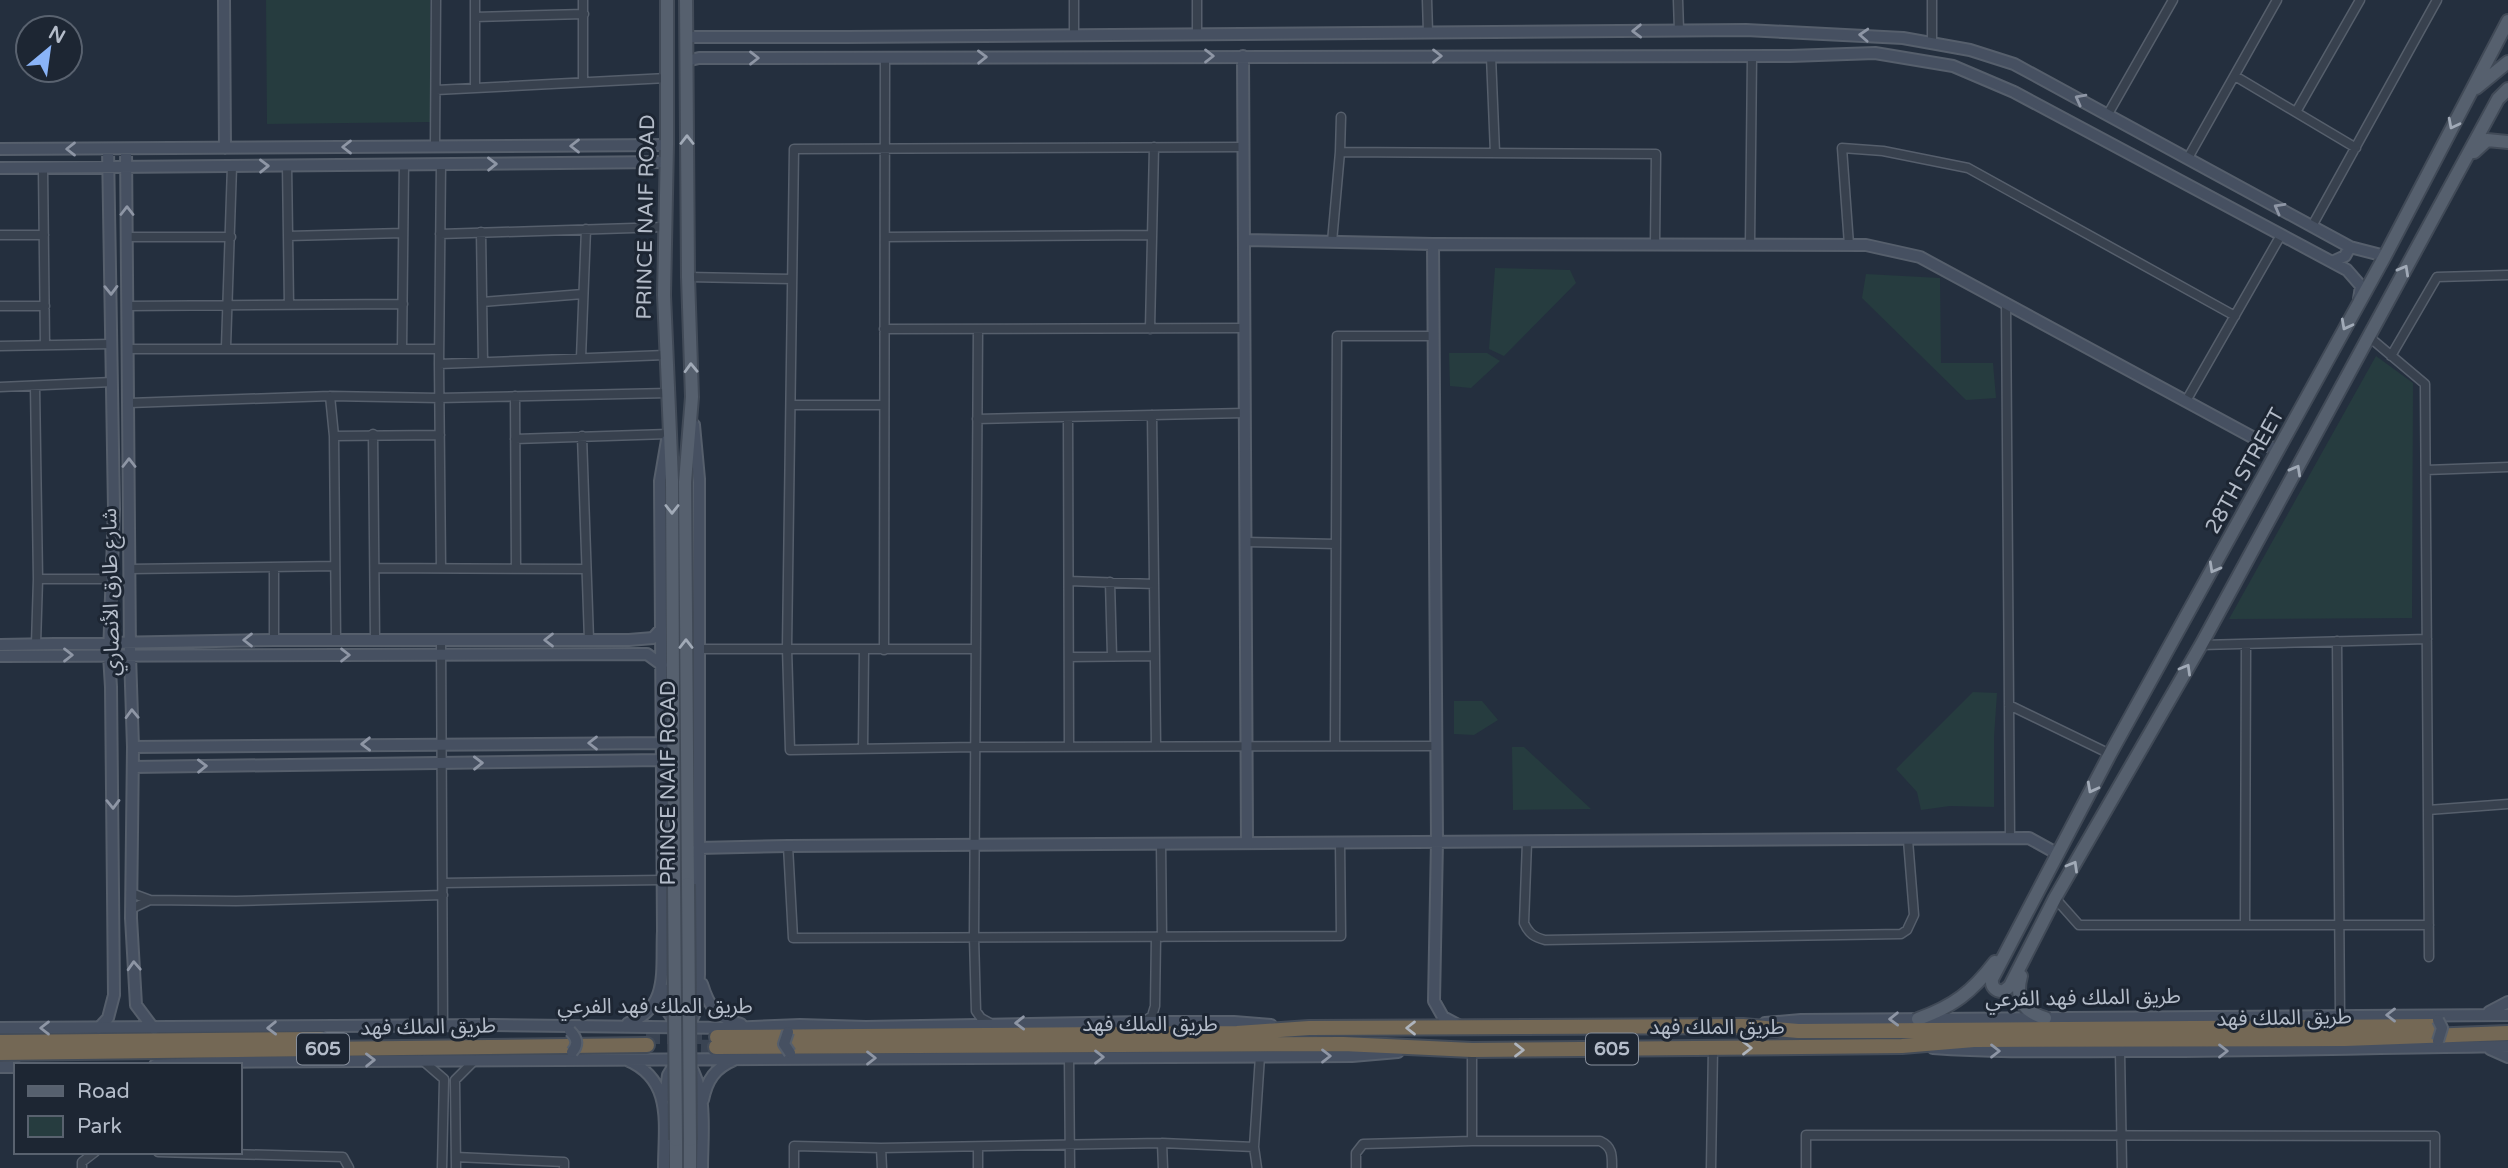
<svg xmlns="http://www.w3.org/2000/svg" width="2508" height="1168" font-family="'Varela Round','Noto Sans Arabic',sans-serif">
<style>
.green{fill:#263c3f}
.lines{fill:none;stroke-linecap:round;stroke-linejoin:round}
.highway-tunnel{stroke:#3a4453;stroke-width:14;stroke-dasharray:14 7;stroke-linecap:butt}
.street-casing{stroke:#565f6c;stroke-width:11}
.secondary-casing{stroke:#565f6c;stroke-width:14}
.primary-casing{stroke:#414a57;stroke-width:16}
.highway-casing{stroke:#434c59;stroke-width:18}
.street{stroke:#38414e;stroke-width:8}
.secondary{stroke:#465061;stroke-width:10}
.primary{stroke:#56606e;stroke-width:12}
.highway{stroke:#746855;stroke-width:14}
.secondary-bridge-casing{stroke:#565f6c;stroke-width:14;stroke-linecap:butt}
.primary-bridge-casing{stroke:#414a57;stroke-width:16;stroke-linecap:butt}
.secondary-bridge{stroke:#465061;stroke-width:10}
.primary-bridge{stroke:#56606e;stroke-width:12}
.oneway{stroke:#8e96a5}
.oneway2{stroke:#a1aab7}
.oneway3{stroke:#aeb4bd}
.labels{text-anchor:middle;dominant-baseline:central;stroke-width:6;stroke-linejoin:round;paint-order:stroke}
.shield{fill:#1d2633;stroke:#878f9c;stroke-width:2}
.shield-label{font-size:19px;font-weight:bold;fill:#b4bcc9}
.street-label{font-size:21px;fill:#b4bcc9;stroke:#1d2633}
</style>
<rect width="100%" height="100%" fill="#242f3e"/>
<!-- green -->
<path class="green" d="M266,0H430V122L267,124Z
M1495,268L1570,270L1576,283L1504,356L1489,349Z
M1866,274L1940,278L1941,363H1993L1996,398L1966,400L1862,298Z
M1449,353H1487L1500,361L1471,388L1450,386Z
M2376,356L2413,383L2412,618L2229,619Z
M1973,692L1997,693L1994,737V807L1950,806L1921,810L1917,792L1896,769Z
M1454,701H1482L1498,720L1474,735L1454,734Z
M1512,747H1524L1591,809L1513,810Z"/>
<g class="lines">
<!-- highway-tunnel -->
<path class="highway-tunnel" d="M646,1037H717
M680,1046L716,1047"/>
<!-- street casing -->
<g class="street-casing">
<path id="street" d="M475,0V88
M583,0V82
M1074,0V36
M1427,0L1428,32
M1678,0L1679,30
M475,17L584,14
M1197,34V0
M1932,43V0
M1491,56L1495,153
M2235,76L2356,148
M436,90L667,78
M2296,112L2360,0
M2108,114L2173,0
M435,147L436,0
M1243,147L794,149L787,648L790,750L975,747L1436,746
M1340,152L1341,117
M2188,158L2277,0
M287,165L289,305
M43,168L45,345
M2312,226L2437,0
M481,232L483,362
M440,234L665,227
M0,235H44
M288,236L403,233
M127,237H231
M885,237L1152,235
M1332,242L1340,152L1656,154L1655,244
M1750,244L1752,56
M1849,245L1842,148L1883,151L1968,168L2235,316
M688,277L792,279
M482,302L583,294
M2006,303L2010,839
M0,306H45
M128,306L403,304
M884,329L1244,328
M978,329L974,937L976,1011L981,1018L990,1023
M1150,329L1154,147
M2368,336L2425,384L2429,957
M0,346L112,344
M226,347L232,166
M128,349H439
M402,349L404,164
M2391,356L2437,277L2508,275
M581,358L586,229
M439,364L665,355
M35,386L38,579L36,644
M0,387L112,382
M330,396L334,436L336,639
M515,396L516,568
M2186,401L2281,235
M129,403L330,396L439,398L669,393
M791,405H884
M1152,415L1156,746
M1068,417L1069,746
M977,419L1244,413
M373,434L375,639
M334,436L440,435
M582,436L589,640
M515,439L668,434
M2426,470L2508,467
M1245,542L1336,544
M274,567V640
M375,568L586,569
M441,568L439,364L441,164
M130,569L335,566
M38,579H113
M1069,581L1154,584
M1110,582L1112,656
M441,639L443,1026
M2337,641L2340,1015
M2201,645L2427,639
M698,649H976
M884,650L885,58
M1069,657L1155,656
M2009,705L2110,754
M1335,746L1337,336H1434
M863,748L864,650
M2428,810L2508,804
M1527,842L1524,923C1529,934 1534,937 1545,940L1901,934L1907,930L1914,915L1908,840
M1161,843L1162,937
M788,846L793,938L1341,936L1340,842
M443,883L662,880
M2055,898L2079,925H2429
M150,900L236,901L443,895
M131,909L150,900L131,893
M2245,925L2246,644
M1143,1022L1152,1016L1155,1006L1156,937
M1472,1050V1141
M2120,1051L2122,1168
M1069,1057L1070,1168
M422,1060L444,1079L442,1168
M1162,1143L1163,1168
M978,1147V1168
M881,1148L882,1168
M158,1152L343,1157L349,1168
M456,1157L564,1162V1168
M82,1168V1162L95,1152
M456,1168L455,1080L475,1060
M794,1168V1146L881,1148L1162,1143L1254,1147
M1257,1168L1254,1147L1260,1056
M1356,1168V1153L1363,1144L1472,1141H1600C1613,1147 1612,1156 1612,1168
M1711,1168L1713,1048
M1806,1168V1135L2435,1136V1168"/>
</g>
<!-- secondary casing -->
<g class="secondary-casing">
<path id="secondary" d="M224,0L225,148
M686,37H848L1746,30L1903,38L1970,50L2014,64L2350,247L2385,256
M1243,56L1247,843
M686,61L699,58L1790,56L1875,53L1953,66L2014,92L2347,270L2361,286L2359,299
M0,149L667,145
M126,149L130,655L133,747L131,918L136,1005L154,1029
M0,168L665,162
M1244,240L1433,244L1866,245L1920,257L2278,451
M1433,244L1437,841L1434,1001L1443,1017L1460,1026
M2332,262L2345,256L2350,247
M0,645L274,640H629L653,638L661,629
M0,656L647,654L662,665
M133,747L662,743
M133,767L662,760
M698,848L788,846L2029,838L2058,854
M702,984C709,1007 717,1018 741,1024
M664,989L668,1012L677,1025
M2489,1012L2508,1002
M628,1023C670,1008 661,969 663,931L660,481L667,440
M1765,1023L1801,1020L2508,1015
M688,1025C700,1011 698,992 699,974V479L694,425
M0,1028L493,1025L730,1028L800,1025L866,1027L1143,1022H1234L1271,1025
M99,1028L108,1018L114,995L111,687L109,655L114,509L108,149
M1933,1048C2000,1053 2068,1051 2135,1051C2260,1051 2384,1048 2508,1046
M2490,1049L2508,1057
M627,1060C674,1080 664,1125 664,1168
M689,1064C708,1092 702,1136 702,1168
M155,1065L217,1062C595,1058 973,1058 1352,1056L1398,1052
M0,1067H16
M665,1097L668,1075L677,1060
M703,1100C707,1080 715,1068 734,1060"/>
</g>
<!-- primary casing -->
<g class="primary-casing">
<path id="primary" d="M667,0V145L664,295L672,480L674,884
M686,0L688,277L692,397L685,482L688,884
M2508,21L2385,256L2110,754L1992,979C1991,987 1996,992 2004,991L2010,986L2055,898L2201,645L2498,99L2508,89
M2476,88L2508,62
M2474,152L2487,140L2508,142
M2021,976C2015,998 2022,1011 2045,1018
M1918,1019C1954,1006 1972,992 1995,962
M676,1140V1168
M690,1140V1168"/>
</g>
<!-- highway casing -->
<g class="highway-casing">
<path id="highway" d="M717,1037L1237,1033L1309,1028L1743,1026L1798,1031L2433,1026
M0,1042L320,1039
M716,1047L1343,1044L1472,1050L1902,1046L1974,1040L2345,1039L2508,1033
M0,1053L647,1045"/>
</g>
<!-- street -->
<use href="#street" class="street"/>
<!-- secondary -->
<use href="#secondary" class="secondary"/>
<!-- primary -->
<use href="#primary" class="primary"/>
<!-- highway -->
<use href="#highway" class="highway"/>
<!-- secondary-bridge casing -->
<g class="secondary-bridge-casing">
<path id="secondary-bridge" d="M2438,1020L2442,1028L2438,1041
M570,1031C577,1038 579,1044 572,1052
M788,1032L784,1044L790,1053"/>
</g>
<!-- primary-bridge casing -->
<g class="primary-bridge-casing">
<path id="primary-bridge" d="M674,884L676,1140
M688,884L690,1140"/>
</g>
<!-- secondary-bridge -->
<use href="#secondary-bridge" class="secondary-bridge"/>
<!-- primary-bridge -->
<use href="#primary-bridge" class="primary-bridge"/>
</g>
<!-- one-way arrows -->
<defs><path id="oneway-chevron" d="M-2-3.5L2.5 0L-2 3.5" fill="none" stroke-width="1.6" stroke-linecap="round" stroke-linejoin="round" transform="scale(1.75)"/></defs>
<g class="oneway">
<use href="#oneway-chevron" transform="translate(1637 31) rotate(179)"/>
<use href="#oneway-chevron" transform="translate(1864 35) rotate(-177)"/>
<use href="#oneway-chevron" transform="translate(1209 56)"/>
<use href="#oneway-chevron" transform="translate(1437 56)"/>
<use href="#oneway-chevron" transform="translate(982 57) rotate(-1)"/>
<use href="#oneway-chevron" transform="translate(754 58)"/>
<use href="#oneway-chevron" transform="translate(2080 99) rotate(-152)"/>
<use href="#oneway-chevron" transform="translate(575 146) rotate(180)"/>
<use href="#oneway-chevron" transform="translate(347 147) rotate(180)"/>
<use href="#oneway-chevron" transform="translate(71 149) rotate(180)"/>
<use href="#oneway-chevron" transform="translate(492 164) rotate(-1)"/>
<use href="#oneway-chevron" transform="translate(264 166) rotate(-1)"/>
<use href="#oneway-chevron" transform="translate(2279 208) rotate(-151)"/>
<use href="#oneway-chevron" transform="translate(127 211) rotate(-90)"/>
<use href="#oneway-chevron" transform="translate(111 290) rotate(89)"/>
<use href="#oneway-chevron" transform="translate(129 463) rotate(-90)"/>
<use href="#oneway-chevron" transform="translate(248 640) rotate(180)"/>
<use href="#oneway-chevron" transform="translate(549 640) rotate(-180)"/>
<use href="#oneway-chevron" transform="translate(68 655)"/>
<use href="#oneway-chevron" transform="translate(345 655)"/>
<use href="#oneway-chevron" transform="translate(132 714) rotate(-92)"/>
<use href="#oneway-chevron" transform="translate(593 743) rotate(180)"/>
<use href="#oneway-chevron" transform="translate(366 744) rotate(179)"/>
<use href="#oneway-chevron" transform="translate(478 763) rotate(-1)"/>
<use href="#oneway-chevron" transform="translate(202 766) rotate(-1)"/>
<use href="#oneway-chevron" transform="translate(113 804) rotate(89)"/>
<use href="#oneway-chevron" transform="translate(134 966) rotate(-93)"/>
<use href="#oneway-chevron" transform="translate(2391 1015) rotate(-180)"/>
<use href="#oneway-chevron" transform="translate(1894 1019) rotate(179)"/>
<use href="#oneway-chevron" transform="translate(1020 1023) rotate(179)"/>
<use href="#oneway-chevron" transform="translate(45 1028) rotate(-180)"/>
<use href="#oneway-chevron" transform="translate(272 1028) rotate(179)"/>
<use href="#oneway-chevron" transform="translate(1995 1051)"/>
<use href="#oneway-chevron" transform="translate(2223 1051)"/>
<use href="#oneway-chevron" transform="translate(1326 1056)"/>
<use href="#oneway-chevron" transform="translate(1099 1057)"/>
<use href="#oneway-chevron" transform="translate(871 1058)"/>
<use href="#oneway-chevron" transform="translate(370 1060) rotate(-1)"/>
</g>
<g class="oneway2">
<use href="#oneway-chevron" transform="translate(2453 124) rotate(117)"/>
<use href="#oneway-chevron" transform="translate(687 140) rotate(-90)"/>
<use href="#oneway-chevron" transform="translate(2404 270) rotate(-61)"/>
<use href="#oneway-chevron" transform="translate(2346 325) rotate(118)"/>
<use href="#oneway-chevron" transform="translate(691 368) rotate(-92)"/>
<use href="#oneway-chevron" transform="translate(2296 470) rotate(-61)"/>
<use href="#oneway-chevron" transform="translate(672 509) rotate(90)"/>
<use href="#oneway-chevron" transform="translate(2214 568) rotate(119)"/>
<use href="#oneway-chevron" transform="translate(686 644) rotate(-90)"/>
<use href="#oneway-chevron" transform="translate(2186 669) rotate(-60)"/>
<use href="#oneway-chevron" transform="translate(2092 788) rotate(118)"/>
<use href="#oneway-chevron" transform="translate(2073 866) rotate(-60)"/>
</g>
<g class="oneway3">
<use href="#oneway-chevron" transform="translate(1411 1028) rotate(180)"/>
<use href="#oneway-chevron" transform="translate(1747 1048)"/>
<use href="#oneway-chevron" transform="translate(1519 1050)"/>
</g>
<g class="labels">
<!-- shield labels -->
<g class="shield">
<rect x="297" y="1033.5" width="52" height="31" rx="5"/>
<rect x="1586" y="1033.5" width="52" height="31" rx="5"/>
</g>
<g class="shield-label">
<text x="323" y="1049">605</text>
<text x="1612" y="1049">605</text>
</g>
<!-- street labels -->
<g class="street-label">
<text transform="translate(646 217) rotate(-89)">PRINCE NAIF ROAD</text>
<text transform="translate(2245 471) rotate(-61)">28TH STREET</text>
<text transform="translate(111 592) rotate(-91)">شارع طارق الأنصاري</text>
<text transform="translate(668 783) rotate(-90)">PRINCE NAIF ROAD</text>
<text transform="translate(2083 998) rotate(-1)">طريق الملك فهد الفرعي</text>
<text x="655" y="1006">طريق الملك فهد الفرعي</text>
<text transform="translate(2284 1018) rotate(-1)">طريق الملك فهد</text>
<text x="1150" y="1024">طريق الملك فهد</text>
<text transform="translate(428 1027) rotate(-1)">طريق الملك فهد</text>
<text x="1717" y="1027">طريق الملك فهد</text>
</g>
</g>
<!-- legend -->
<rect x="14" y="1063" width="228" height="91" fill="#1d2633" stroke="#59626f" stroke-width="2"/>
<rect x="28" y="1086" width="35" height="10" fill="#56606e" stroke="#59626f" stroke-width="2"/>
<text x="77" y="1098" font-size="21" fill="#b4bcc9">Road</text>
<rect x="28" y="1116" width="35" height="21" fill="#263c3f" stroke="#59626f" stroke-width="2"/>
<text x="77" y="1133" font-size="21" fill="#b4bcc9">Park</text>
<!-- north arrow -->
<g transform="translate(49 49) rotate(29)"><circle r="33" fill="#1d2633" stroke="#59626f" stroke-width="2"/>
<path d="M0-5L12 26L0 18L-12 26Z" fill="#8ab4f8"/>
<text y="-10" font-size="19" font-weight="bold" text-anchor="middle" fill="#b4bcc9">N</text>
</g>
</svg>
